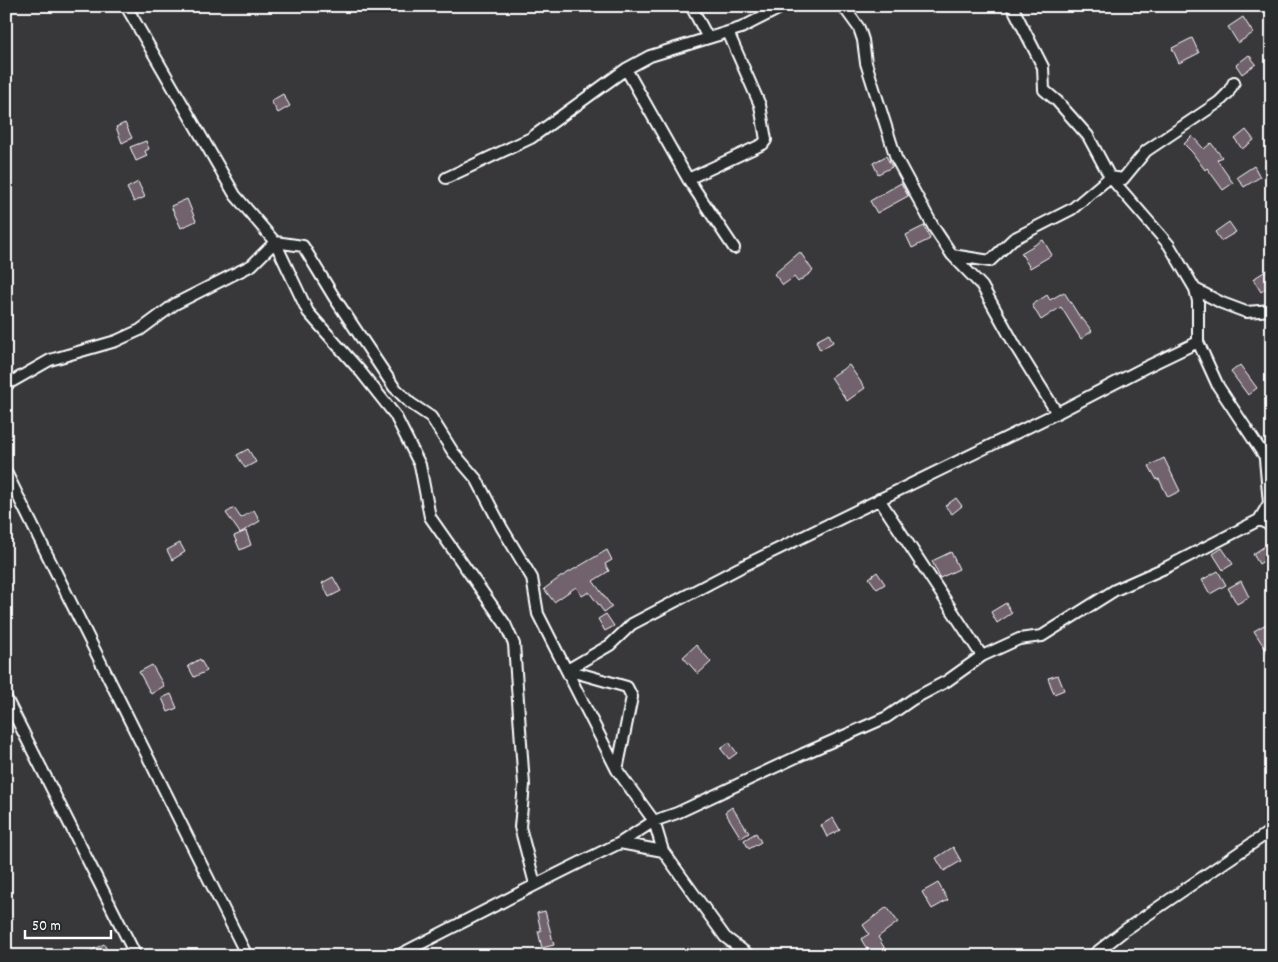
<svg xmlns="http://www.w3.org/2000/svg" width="1278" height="962" font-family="Dekko,sans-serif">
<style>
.building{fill:#71626e;stroke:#fff}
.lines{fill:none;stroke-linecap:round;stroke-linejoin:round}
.minor-casing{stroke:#fff;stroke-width:14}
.minor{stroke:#2a2d2e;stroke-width:10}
</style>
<rect width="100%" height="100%" fill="#38383b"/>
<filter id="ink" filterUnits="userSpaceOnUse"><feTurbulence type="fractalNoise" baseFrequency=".02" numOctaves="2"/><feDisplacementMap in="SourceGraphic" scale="10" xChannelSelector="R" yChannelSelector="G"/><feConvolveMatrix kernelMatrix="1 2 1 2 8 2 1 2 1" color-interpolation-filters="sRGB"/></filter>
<g filter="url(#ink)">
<!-- building -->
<path class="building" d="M1243,17L1253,33L1238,43L1228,27Z
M1192,38L1199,53L1179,63L1172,48Z
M1249,55L1256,64L1242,74L1236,65Z
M283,94L290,106L278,113L271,101Z
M125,123L132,138L122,143L116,127Z
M1246,130L1254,140L1242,149L1235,139Z
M1192,136L1204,149L1211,143L1222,157L1217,160L1233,183L1223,190L1207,168L1205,170L1192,152L1184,144Z
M146,141L149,149L145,151L147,156L136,161L130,147Z
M886,156L892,167L878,174L873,163Z
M1254,166L1260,177L1244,187L1237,177Z
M138,182L145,197L134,202L127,188Z
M901,183L908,196L877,213L870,201Z
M187,199L196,221L181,228L171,206Z
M1229,222L1236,232L1221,241L1215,232Z
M924,226L930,239L912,248L906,235Z
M1043,240L1052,255L1030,268L1021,253Z
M800,252L813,271L798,282L794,277L783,285L774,274Z
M1269,269L1272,274V285L1261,292L1253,279Z
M1064,292L1081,319L1082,318L1092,331L1081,339L1061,307L1041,320L1032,305L1047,295L1050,300Z
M829,334L833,342L820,350L816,341Z
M849,365L865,388L847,401L831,377Z
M1240,365L1257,388L1248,395L1231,372Z
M248,449L256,462L245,468L237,455Z
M1164,458L1180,491L1168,497L1159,479L1157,480L1149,466Z
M956,498L962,506L952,514L945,506Z
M234,508L241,518L254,510L260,521L240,533L226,513Z
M246,531L251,545L240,550L234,536Z
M180,543L185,552L172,560L167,550Z
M1268,544L1272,549V556L1259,564L1253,554Z
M1222,548L1233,564L1223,570L1213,554Z
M607,550L612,560L605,564L609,571L593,581L612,607L604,612L589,592L582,596L576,587L554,602L544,589L559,578Z
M951,552L959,569L940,578L932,561Z
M1218,571L1226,585L1210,594L1202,580Z
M877,572L885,584L877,589L869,578Z
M333,577L341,591L329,597L322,583Z
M1241,581L1249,597L1237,604L1228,588Z
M1006,603L1012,613L997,623L991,612Z
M606,614L614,626L605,631L598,619Z
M1266,624L1272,632V659L1254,631Z
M696,645L711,662L698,674L683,657Z
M200,659L207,671L194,677L188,666Z
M152,665L164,686L151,694L139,672Z
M1058,675L1064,690L1054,694L1048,678Z
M171,694L177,708L168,712L162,698Z
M729,742L737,753L729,759L721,749Z
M732,807L749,833L741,838L725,812Z
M833,818L840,830L827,837L821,825Z
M756,833L761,842L749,849L744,840Z
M953,847L961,861L944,871L936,858Z
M938,883L948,900L932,909L922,892Z
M887,907L898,922L878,937L885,949L871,956L861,939L869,934L863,925Z
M545,911L554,945L542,948L538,931H541L537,913Z
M104,944L110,956H81Z"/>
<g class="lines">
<!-- minor casing -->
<g class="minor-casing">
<path id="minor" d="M126,6L235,195L275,242L303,246L334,297L394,387L410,403L431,417L453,452L477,480L502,528L532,578L538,614L617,770L654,821L663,851L725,937L750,956
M691,6L708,38
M843,6L859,28L863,40L866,63L896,158L934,228L952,255L982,286L1016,347L1057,413
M1012,6L1043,67L1044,90L1057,101L1088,136L1110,177L1169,245L1195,289L1198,301V342L1218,386L1269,463
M626,69L688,179L734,248
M446,178L531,138L626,69L650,56L741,28L784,6
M688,179L763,144L766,140L760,105L728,32
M952,255L990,261L1013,239L1072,209L1110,177L1123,179L1146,151L1219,102L1228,93L1234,82
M1195,289L1222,303L1246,312L1272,310
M6,385L50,360L116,341L140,330L175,304L252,265L275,242L308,312L361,372L395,415L420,465L430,517L505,624L514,644L524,785L520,827L535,884
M6,472L247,956
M879,499L982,656
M1259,520L1272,526
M567,670L610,645L632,624L739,568L1057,413L1144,368L1198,342
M567,670L627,687L632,697L617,770
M6,698L136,956
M663,851L620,843L654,821L677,813L803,754L887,717L913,699L947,681L982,656L1019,639L1042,636L1115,590L1167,567L1259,520L1269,503L1265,459
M397,956C471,918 545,879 620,843
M1092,956L1125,930L1272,830"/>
</g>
<!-- minor -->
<use href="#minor" class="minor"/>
</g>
</g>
<!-- margin -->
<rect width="1278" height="962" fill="none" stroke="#2a2d2e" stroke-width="25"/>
<rect x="12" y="12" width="1253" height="937" fill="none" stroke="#fff" stroke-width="2" filter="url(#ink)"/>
<!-- scale -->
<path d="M25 930v8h86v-8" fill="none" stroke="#ffffff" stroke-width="2.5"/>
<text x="32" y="930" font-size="15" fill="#ffffff" stroke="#2a2d2e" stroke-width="4" paint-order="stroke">50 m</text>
</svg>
